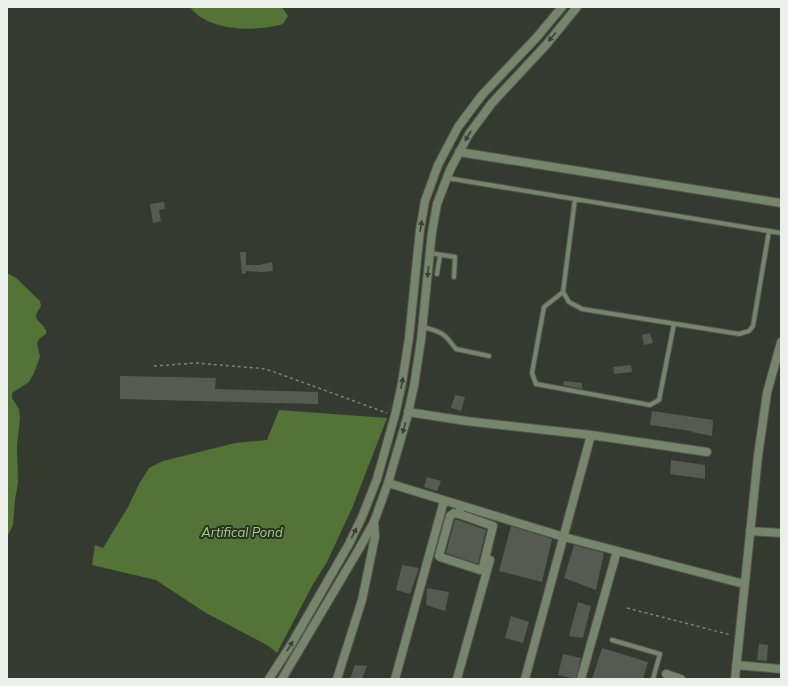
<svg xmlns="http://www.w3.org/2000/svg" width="788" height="686" font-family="Mulish,sans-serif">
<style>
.water{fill:#537337}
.building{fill:#555b51}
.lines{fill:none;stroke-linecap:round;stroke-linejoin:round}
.service-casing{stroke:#51574e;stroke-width:6}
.minor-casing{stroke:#51574e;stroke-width:10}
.tertiary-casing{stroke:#51574e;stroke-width:10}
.path{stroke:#7c8279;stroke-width:1.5;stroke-dasharray:3 3;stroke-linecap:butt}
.service{stroke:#76856b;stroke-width:4}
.minor{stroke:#76856b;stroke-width:8}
.tertiary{stroke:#76856b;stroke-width:8}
.oneway{fill:#394134}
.labels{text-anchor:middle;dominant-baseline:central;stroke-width:4;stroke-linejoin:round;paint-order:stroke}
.water-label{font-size:13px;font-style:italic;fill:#a3d37d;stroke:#2a3026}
</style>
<rect width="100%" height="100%" fill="#343a30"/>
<!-- water -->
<path class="water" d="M190,7H282L288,16L283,24C257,32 208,32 190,7Z
M7,273L16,278L40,301L41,306C31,321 38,318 46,330V334L39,339L37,343L40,357L34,373L29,382L12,393V398L19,409L20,418L17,446L18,483L15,499L13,525L7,537Z
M279,410L387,418L353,506L327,562L312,586L277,653L267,645L206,613L156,580L92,565L95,545L103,548L128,507L139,484L149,468L163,461L235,443L267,440Z"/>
<!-- building -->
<path class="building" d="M164,202L165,209L159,210L161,221L153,223L150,204Z
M240,252H246V265H259L272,262L273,271L262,272L246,271V273L242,274Z
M650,333L653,343L644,345L642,335Z
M631,365L632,372L614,374L613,367Z
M120,376L216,378L215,389L318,392V404L120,399Z
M564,381L582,383V389L563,385Z
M455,395L465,397L461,411L451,408Z
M652,411L713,420L712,436L692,432V431L650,425Z
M671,460L705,465V479L670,474Z
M427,477L441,481L437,491L424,487Z
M455,519L486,530L478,564L446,553Z
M511,526L552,539L542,582L499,571Z
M574,545L604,553L596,590L564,578Z
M402,565L419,568L410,594L396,590Z
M427,588L449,592L445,611L426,605Z
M578,602L591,606L583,638L569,636Z
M511,616L529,622L523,643L505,638Z
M759,644L768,645L767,661L757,660Z
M602,648L648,662L643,679H592Z
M563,654L581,658L576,679L558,675Z
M355,665L367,666L362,679H350Z"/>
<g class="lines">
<!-- service casing -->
<g class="service-casing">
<path id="service" d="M447,178L781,233
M575,199L563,292L569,302L582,309L739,334L749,331L753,326L769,231
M430,253L455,257L454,277
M437,274L440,255
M563,292L544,307L532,373L536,384L650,405L659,400L674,324
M423,327C442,332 444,333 456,349L489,356
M612,640L660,654L653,679"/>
</g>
<!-- minor casing -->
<g class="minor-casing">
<path id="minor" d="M459,152L781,203
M408,412L466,421L591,435L707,452
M388,483L564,537L744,584
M459,514L493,526L483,567L480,570L440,557L439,556L450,516L454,513L459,514L461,506
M750,531L781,533
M736,665L781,669
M666,674L681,679
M337,679L362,600L375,537L374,522
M395,679L444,501
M457,679L490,560
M525,679L591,435
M581,679L617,551
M735,679L758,456L767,393L781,342"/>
</g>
<!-- tertiary casing -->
<g class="tertiary-casing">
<path id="tertiary" d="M269,679L292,643L349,544L362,517L377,479L395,415L402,383L409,338L420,230L425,201L438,165L458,127L482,95L537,37L562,7
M282,679L359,549L374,522L388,483L407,418L414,386L421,340L432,232L437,204L450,170L469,134L492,103L546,45L577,7"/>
</g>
<!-- path -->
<path class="path" d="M154,366L197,363L266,369L387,413
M627,608L731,635"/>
<!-- service -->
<use href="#service" class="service"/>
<!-- minor -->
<use href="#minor" class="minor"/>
<!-- tertiary -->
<use href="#tertiary" class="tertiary"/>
</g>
<!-- one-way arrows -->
<defs><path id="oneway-solid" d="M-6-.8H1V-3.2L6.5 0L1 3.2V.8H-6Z"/></defs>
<g class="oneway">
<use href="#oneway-solid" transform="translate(552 37) rotate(130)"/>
<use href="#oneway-solid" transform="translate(468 136) rotate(121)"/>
<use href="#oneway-solid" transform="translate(421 226) rotate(-81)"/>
<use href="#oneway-solid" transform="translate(428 272) rotate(96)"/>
<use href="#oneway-solid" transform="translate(402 383) rotate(-79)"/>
<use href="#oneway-solid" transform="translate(404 428) rotate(106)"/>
<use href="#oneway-solid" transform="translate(354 533) rotate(-64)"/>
<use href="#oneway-solid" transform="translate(290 646) rotate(-58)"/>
</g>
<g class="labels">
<!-- water labels -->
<g class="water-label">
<text x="242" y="532">Artifical Pond</text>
</g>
</g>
<!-- border -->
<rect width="788" height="686" fill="none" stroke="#ebefe9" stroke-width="16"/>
</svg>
